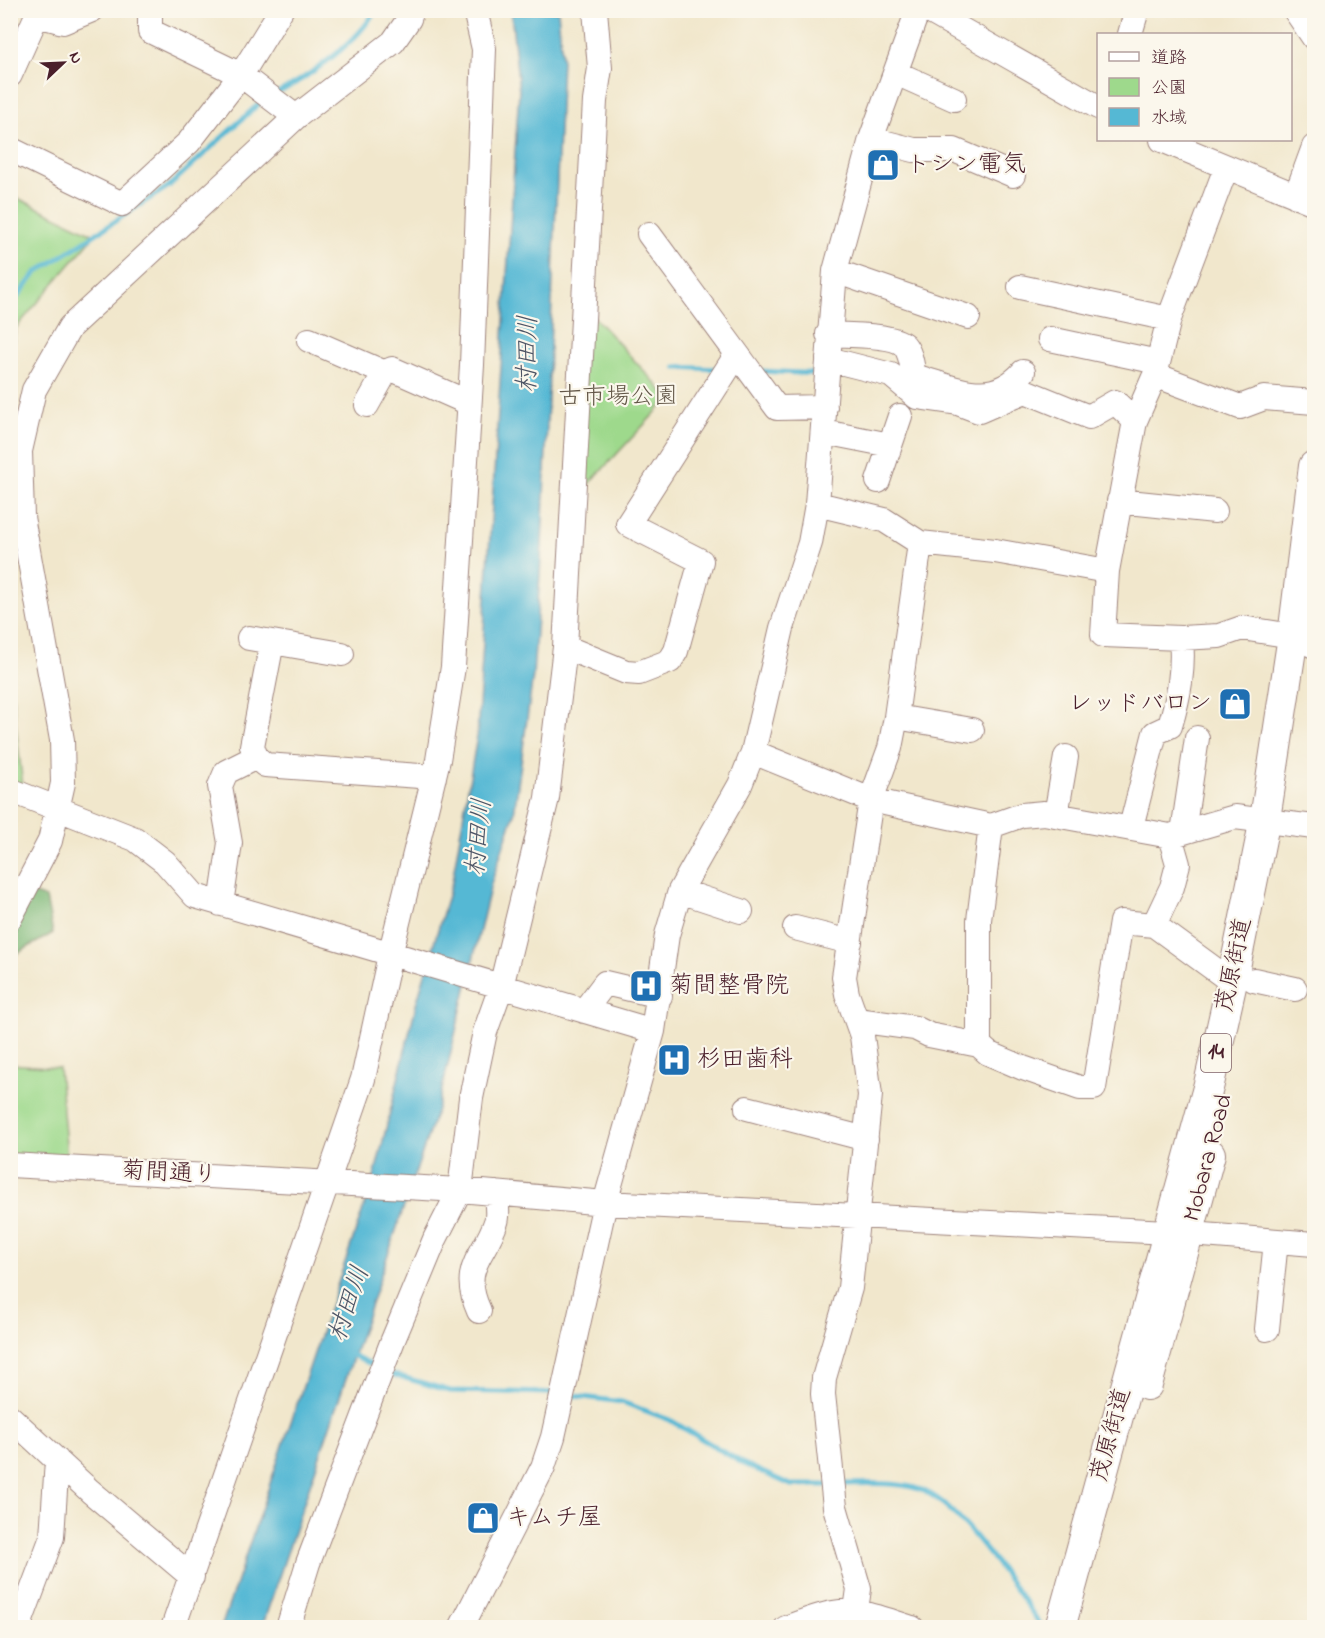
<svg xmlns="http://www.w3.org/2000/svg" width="1325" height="1638" font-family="'Indie Flower','Klee One',sans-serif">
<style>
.green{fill:#9ed98c;stroke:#747c5c;stroke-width:1.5}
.forest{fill:#7eb978;stroke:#646c52;stroke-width:1.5}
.water{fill:#55b8d4;stroke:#506c80;stroke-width:1.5}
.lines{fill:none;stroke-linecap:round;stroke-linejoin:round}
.stream{stroke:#55b8d4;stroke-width:5}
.minor-casing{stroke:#9e837c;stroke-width:26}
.major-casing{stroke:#9e837c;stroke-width:32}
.minor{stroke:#fff;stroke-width:24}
.major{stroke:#fff;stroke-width:30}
.labels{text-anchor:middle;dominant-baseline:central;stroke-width:4.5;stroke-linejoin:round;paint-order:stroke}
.shield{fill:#fbf7ec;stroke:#7f6065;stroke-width:1.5}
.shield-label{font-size:22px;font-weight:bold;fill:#4a1f2b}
.poi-label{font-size:24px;fill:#4a1f2b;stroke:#fbf7ec;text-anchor:start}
.park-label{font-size:24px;fill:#635748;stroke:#fbf7ec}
.street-label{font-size:24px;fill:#4a1f2b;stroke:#fbf7ec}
.water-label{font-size:26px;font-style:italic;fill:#4e5566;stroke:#fbf7ec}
</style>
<rect width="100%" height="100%" fill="#fbf7ec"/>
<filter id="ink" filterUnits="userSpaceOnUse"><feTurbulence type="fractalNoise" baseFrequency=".0167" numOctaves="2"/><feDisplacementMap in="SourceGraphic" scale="12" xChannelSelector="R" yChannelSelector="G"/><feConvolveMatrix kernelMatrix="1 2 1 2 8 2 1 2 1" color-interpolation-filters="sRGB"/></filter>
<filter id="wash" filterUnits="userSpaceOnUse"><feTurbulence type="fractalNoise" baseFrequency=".008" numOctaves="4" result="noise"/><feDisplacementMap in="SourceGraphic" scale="24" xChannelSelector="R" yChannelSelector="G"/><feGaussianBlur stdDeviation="1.35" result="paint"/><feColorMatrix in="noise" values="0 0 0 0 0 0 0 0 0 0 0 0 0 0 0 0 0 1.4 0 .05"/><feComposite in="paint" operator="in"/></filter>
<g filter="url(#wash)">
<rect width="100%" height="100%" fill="#f1e7cc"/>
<!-- green -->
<path class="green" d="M11,195L95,235L16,328L11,353Z
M585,307L669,398L575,499Z
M11,683L24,796L11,790Z
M10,1064L59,1068L68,1168L11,1165Z"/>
<!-- forest -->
<path class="forest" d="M11,886L46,898L53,933L11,957Z"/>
<!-- water -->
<path class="water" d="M511,11H558L562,58L542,545L533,675L514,814L491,884L438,1106L262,1627L221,1628L375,1174L417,1001L452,882L477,736L519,91Z"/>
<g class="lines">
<!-- stream -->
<path class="stream" d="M277,93C306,79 361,40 375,10
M10,306L36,273L169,186L263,100
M676,367L718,369
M760,371L820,374
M832,375L853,376
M348,1353L377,1367
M388,1373L450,1391L556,1393
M568,1395L622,1402L670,1420L744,1464L791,1485H826
M839,1484C865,1484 906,1480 930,1494C964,1513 1018,1593 1043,1628"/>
</g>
</g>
<g filter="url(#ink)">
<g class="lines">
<!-- minor casing -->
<g class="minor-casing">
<path id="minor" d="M150,10V31L241,75L296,117
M927,10L1098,107
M1295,10L1314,38
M1130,34L1137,10
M896,73L954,99
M10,75L37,15L63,22L92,10
M871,139L914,150H954L1013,175
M1162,140L1314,203
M10,149L122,204L189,142L241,75L281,10
M1296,196L1314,147
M649,234L777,408L825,407
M835,271L968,317
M1020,287L1169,319
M828,334C844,335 893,334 904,345C911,353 912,366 914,376C955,387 990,409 1023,372
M1050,339L1158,362
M309,340L385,373
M828,359L891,375L917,397L958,403L979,411L1025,391L1089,417L1115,402L1135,421
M1155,375L1240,407L1264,398L1314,402
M367,405L385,373L392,369L469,403
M824,432L890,445
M878,481L900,416
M1119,501L1215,511
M817,504L884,520L920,543L995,551L1107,571
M249,638L342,654
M1181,638L1219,636L1242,628L1293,636L1314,646
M272,642L252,746L256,757L265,765L434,777
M565,647L626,672L639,673L670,661L676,651L701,561L628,524L737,354
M896,717L972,730
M753,752L871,800L991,826L1022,815L1044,813L1170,836L1235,817L1314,827
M10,790L135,839L165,862L195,896L653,1031
M1056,815L1066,757
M1131,827L1155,733L1170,726C1179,696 1184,669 1181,638L1103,635L1107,571L1135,421L1155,375L1169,319L1226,168
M1183,832L1197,738
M680,891L741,911
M221,904L230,843L220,786L226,772L256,757
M10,918L50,841L63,783L62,740L22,517L20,451L34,390L70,327L296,117L393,42L409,19L412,10
M1154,925L1172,887L1178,864L1170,836
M795,928L850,942
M1254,980L1295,989
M584,1011L605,983L660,996
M857,1020L915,1028L929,1035L979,1045L988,1053L1023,1068L1080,1088H1094L1121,922L1154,925L1232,982
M979,1045V920L991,826
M747,1108L866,1139
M10,1165L460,1190L605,1203L1167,1232L1314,1244
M479,1311C459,1267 484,1258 496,1222C499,1214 496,1202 496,1193
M1267,1329L1276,1241
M10,1417L90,1491L192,1577
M856,1610L859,1589L835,1507L823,1394L824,1378L850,1288L870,1095L862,1036L847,994L844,977L871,800L890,748L896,717L920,543
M18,1628L52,1537L57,1460
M173,1628L363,1079L390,955L438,760L453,667L472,365L484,49L475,10
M288,1628L308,1563L393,1340L435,1239L460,1190L471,1098L485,1032L501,987L547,798L565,647L595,101L600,68L595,10
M461,1628L543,1467L553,1437L605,1203L653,1031L667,935L680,891L740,785L753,752L782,628L810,543L817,504L835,271L871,139L918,10
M786,1628C847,1604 852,1609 912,1628"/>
</g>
<!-- major casing -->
<g class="major-casing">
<path id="major" d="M1147,1385L1210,1154
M1060,1628L1209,1084L1232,982L1265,819L1293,636L1314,466"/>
</g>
<!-- minor -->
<use href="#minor" class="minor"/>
<!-- major -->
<use href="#major" class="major"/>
</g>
</g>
<!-- icons -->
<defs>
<g id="shop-square" transform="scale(1.725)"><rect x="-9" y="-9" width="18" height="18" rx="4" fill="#1f6fb2" stroke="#fbf7ec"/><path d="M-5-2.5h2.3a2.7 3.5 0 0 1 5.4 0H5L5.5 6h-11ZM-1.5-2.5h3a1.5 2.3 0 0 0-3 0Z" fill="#fff"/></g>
<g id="hospital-square" transform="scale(1.725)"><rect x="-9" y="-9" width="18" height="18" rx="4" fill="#1f6fb2" stroke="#fbf7ec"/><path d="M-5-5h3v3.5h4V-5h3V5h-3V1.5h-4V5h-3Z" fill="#fff"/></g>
</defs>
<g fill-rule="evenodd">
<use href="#shop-square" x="883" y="165"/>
<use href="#shop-square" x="1235" y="704"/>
<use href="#hospital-square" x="646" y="986"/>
<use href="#hospital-square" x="674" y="1060"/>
<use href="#shop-square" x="483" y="1518"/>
</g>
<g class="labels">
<!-- shield labels -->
<rect class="shield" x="1201" y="1034" width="30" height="38" rx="4.5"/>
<g class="shield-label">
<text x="1216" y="1053">14</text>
</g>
<!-- poi labels -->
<g class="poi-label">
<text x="906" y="165">トシン電気</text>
<text x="1212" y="704" text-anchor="end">レッドバロン</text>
<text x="669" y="986">菊間整骨院</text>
<text x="697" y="1060">杉田歯科</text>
<text x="506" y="1518">キムチ屋</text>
</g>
<!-- park labels -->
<g class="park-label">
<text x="618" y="397">古市場公園</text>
</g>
<!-- street labels -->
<g class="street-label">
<text transform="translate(1235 965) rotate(-78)">茂原街道</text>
<text transform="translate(1209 1158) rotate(-75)">Mobara Road</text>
<text transform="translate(169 1174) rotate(3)">菊間通り</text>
<text transform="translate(1112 1435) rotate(-75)">茂原街道</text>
</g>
<!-- water labels -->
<g class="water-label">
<text transform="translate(529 354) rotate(-89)">村田川</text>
<text transform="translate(480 837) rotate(-84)">村田川</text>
<text transform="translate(350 1304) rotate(-71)">村田川</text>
</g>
</g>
<!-- margin -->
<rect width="1325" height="1638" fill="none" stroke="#fbf7ec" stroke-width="36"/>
<!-- legend -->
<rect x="1097" y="33" width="195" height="108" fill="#fbf7ec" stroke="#b4a19f" stroke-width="1.5"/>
<rect x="1109" y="52" width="30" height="9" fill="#ffffff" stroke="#b4a19f" stroke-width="1.5"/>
<text x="1151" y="63" font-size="18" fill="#4a1f2b">道路</text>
<rect x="1109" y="78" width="30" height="18" fill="#9ed98c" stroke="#b4a19f" stroke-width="1.5"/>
<text x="1151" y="93" font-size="18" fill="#4a1f2b">公園</text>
<rect x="1109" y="108" width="30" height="18" fill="#55b8d4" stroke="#b4a19f" stroke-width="1.5"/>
<text x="1151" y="123" font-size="18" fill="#4a1f2b">水域</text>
<!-- north arrow -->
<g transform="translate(63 63) rotate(67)" stroke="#fbf7ec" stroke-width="4.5" paint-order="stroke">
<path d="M0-4.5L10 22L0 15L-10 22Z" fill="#4a1f2b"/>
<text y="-9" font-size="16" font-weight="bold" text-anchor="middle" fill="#4a1f2b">N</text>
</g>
</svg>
